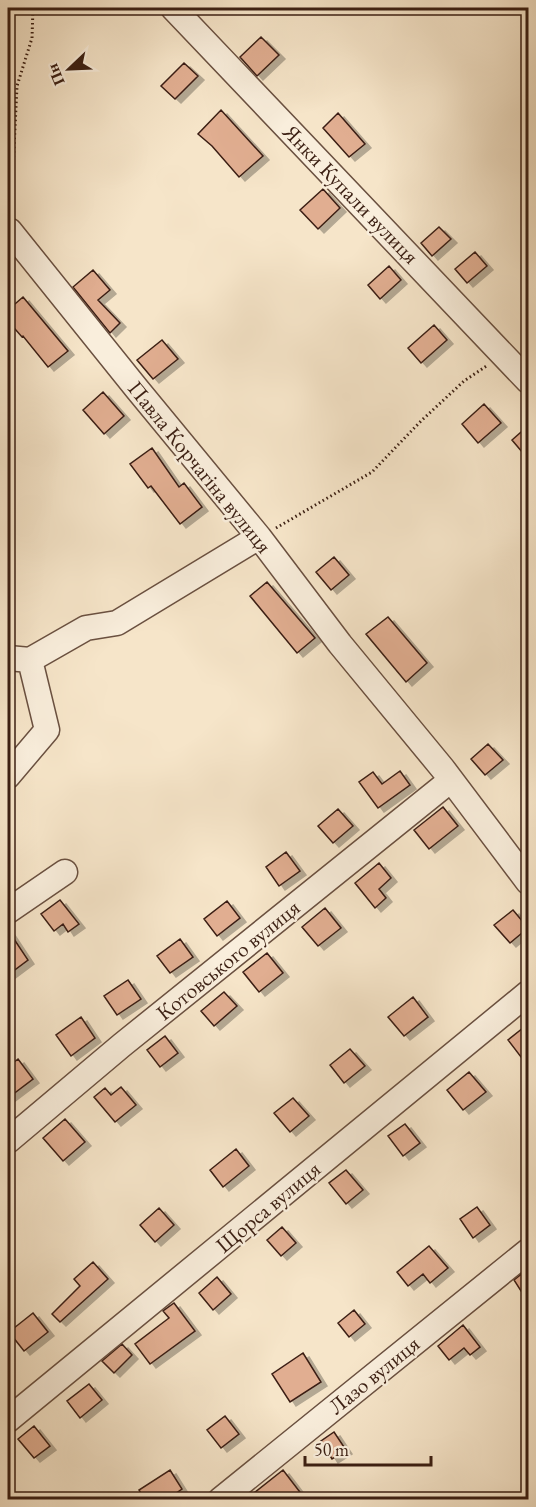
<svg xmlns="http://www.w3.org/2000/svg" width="536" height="1507" font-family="'EB Garamond',serif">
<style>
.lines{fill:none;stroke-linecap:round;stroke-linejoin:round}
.stream{stroke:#767e78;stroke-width:5}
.building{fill:#e1ae91;stroke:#3b1f13;stroke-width:1.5;filter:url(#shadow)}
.minor-casing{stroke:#6a5040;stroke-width:27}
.path{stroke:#3b1f13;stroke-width:3;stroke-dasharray:1.5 3;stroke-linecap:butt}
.minor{stroke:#f9eedc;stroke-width:24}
.labels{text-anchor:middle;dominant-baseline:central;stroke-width:5;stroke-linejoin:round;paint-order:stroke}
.street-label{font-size:22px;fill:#3b1f13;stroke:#f9eedc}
</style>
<defs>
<filter id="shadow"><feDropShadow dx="6" dy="4" stdDeviation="0" flood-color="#0004"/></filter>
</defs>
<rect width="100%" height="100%" fill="#f6e5c9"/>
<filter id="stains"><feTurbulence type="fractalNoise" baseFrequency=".00333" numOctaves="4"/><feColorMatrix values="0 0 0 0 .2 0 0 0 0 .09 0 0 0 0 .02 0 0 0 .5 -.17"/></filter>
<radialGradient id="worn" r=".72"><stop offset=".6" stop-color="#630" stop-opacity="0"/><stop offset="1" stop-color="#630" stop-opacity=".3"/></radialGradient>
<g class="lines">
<!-- stream -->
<path class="stream" d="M521,1500L528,1494"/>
</g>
<!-- building -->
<path class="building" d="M261,37L279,55L257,76L240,57Z
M184,63L198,76L175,99L161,86Z
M221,110L263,156L239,177L212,146L198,134Z
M338,113L365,144L349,157L323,128Z
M323,189L340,208L318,229L300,210Z
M439,227L451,239L432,256L421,243Z
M475,252L487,266L467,283L455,269Z
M389,266L401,280L380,299L368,285Z
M93,270L110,290L98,300L120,323L110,333L73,287Z
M23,297L68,351L48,367L23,336L22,337L8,321V310Z
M434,325L447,340L421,363L408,348Z
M162,340L178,359L153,379L137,360Z
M103,392L124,416L104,434L83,410Z
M484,404L501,423L478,443L462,424Z
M528,426V459L512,440Z
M152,448L179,487L184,483L202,507L180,524L151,486L148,488L130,464Z
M334,557L349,575L331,590L316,572Z
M267,582L315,638L297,653L250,596Z
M388,617L427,663L406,682L366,634Z
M488,744L503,760L485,775L471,759Z
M400,771L410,785L378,808L359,782L373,772L382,784Z
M443,807L458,826L429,849L414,830Z
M338,809L353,826L333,843L318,826Z
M286,852L300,871L279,886L266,867Z
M379,863L391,878L379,889L386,898L375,908L355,883Z
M60,900L79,924L68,932L63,924L54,931L41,914Z
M227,901L240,918L217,936L204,919Z
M325,908L341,928L318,946L302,927Z
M513,910L528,928L510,943L494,925Z
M8,930L28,960L8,975Z
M180,939L193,957L170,973L157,956Z
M267,953L283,973L259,992L243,972Z
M128,980L141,999L117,1015L104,996Z
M224,992L237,1006L214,1026L201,1011Z
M413,997L428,1017L404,1036L388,1017Z
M81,1017L95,1038L71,1056L56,1035Z
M528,1024V1051L521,1057L508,1040Z
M165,1036L178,1053L160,1067L147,1050Z
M350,1049L365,1066L344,1083L330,1065Z
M18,1059L33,1079L8,1098V1067Z
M469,1072L486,1092L463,1110L447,1090Z
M121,1087L136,1105L115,1122L94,1097L105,1088L111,1095Z
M293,1098L309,1116L290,1132L274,1113Z
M65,1119L85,1142L63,1161L43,1138Z
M405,1124L420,1143L403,1156L388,1136Z
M236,1149L249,1166L223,1187L210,1170Z
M346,1170L363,1190L346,1204L329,1183Z
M477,1207L490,1225L473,1238L460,1219Z
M159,1208L174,1225L155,1242L140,1225Z
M282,1227L296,1243L281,1256L267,1240Z
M429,1246L448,1268L430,1283L423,1274L408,1286L397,1272Z
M93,1262L108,1279L60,1322L52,1314L80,1286L74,1279Z
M528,1269V1302L514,1280Z
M217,1277L231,1294L213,1310L199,1293Z
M174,1303L195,1331L150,1364L135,1344L169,1318L163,1311Z
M354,1310L365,1324L349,1337L338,1323Z
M33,1313L48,1332L24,1351L9,1332Z
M463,1325L480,1347L470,1355L464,1348L449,1360L438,1346Z
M122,1344L132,1355L114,1373L102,1361Z
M303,1353L321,1382L290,1402L272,1374Z
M89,1384L102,1400L80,1418L67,1401Z
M225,1416L239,1434L221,1448L207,1430Z
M34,1426L50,1446L34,1458L18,1439Z
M334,1432L346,1450L332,1459L321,1441Z
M170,1470L182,1489L166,1500H145L139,1490Z
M283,1470L306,1500H245Z"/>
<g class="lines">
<!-- minor casing -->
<g class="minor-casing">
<path id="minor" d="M173,8L528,381
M10,231L137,389L259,537L340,644L443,769L528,882
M8,658L30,660
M30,660L86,628L117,623L259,537
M8,776L47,730L30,660
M8,911L65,872
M8,1141L122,1045L451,780
M8,1420L528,993
M220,1500L528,1251"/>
</g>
<!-- path -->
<path class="path" d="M11,211L17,86L32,38L33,8
M276,528L372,472L421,421L464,381L488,365"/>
<!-- minor -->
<use href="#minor" class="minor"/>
</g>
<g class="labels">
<!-- street labels -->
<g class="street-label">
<text transform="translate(351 194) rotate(46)">Янки Купали вулиця</text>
<text transform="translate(200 467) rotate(51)">Павла Корчагіна вулиця</text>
<text transform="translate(228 960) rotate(-39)">Котовського вулиця</text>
<text transform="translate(268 1207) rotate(-40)">Щорса вулиця</text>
<text transform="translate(374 1375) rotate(-39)">Лазо вулиця</text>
</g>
</g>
<!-- margin -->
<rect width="536" height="1507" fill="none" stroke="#f6e5c9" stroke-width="30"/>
<rect x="9" y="9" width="518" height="1489" fill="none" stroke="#3b1f13" stroke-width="3"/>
<rect x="15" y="15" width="506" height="1477" fill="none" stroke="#3b1f13" stroke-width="1.5"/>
<!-- north arrow -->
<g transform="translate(69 69) rotate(247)" stroke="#f9eedc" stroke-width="4.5" paint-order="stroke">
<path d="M0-4.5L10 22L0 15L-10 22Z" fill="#3b1f13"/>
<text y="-9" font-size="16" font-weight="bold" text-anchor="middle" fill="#3b1f13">Пн</text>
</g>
<!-- scale -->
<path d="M305 1456v9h126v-9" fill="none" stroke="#3b1f13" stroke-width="3"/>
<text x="314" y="1456" font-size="18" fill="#3b1f13" stroke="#f9eedc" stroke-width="4.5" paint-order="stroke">50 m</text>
<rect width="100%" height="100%" filter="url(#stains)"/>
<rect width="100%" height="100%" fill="url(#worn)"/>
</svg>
